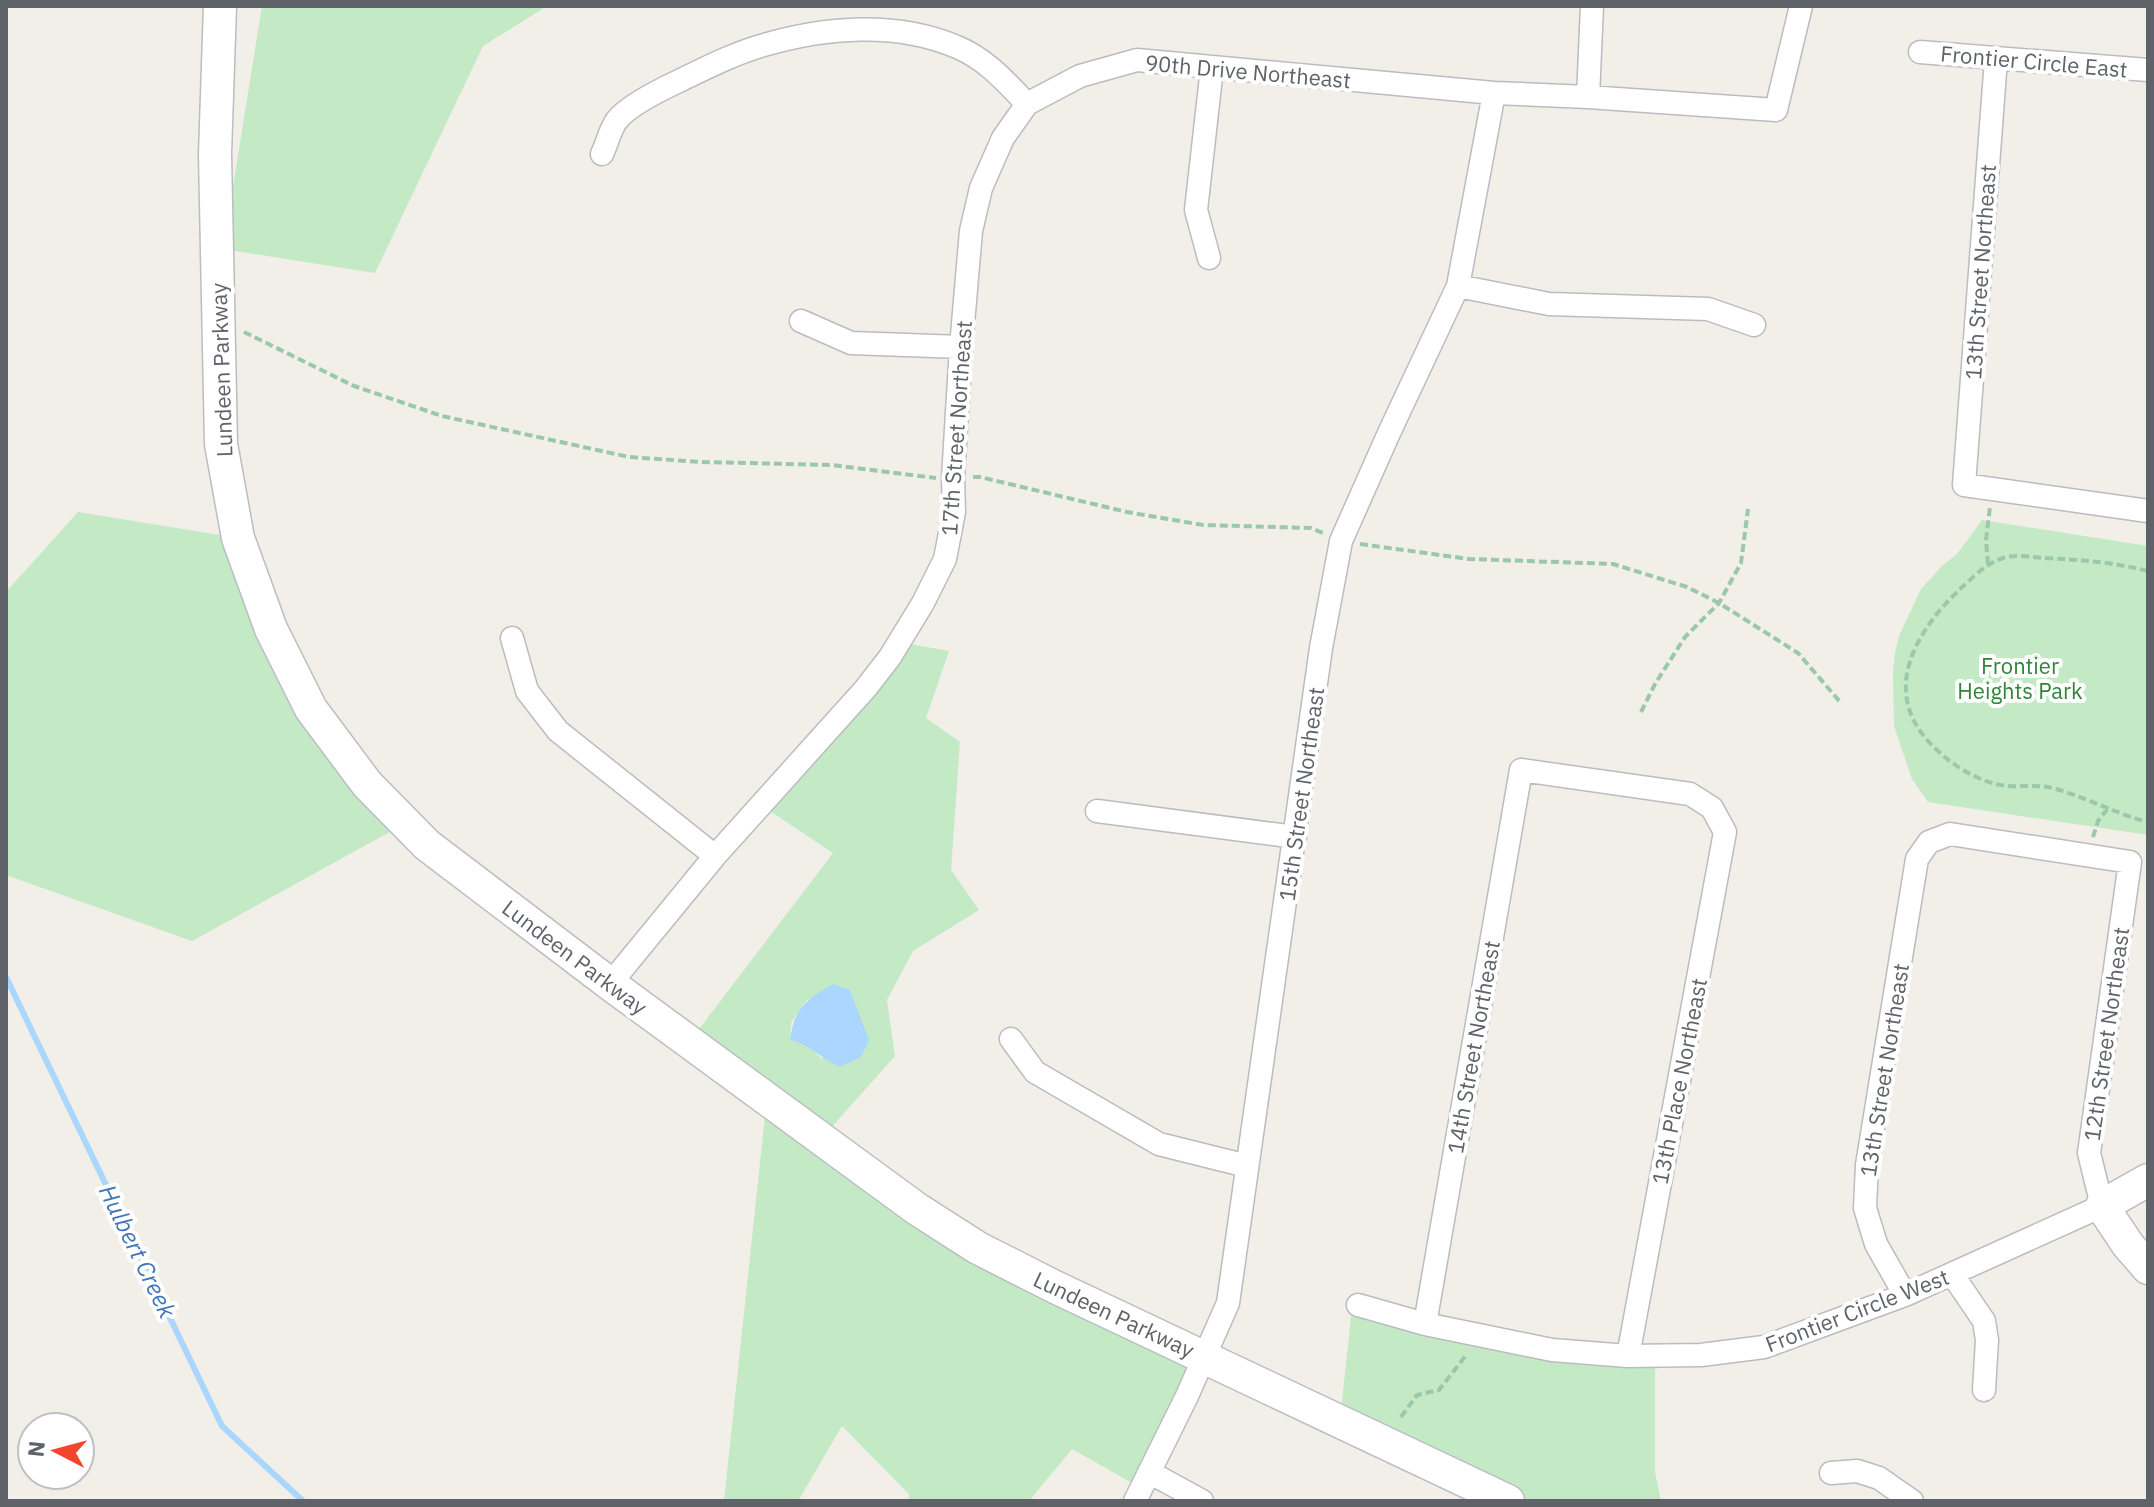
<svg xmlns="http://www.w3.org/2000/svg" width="2154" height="1507" font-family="'IBM Plex Sans',sans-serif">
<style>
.green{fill:#c3e9c5;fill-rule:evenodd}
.water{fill:#aad6ff}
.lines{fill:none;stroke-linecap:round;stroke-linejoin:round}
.stream{stroke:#aad6ff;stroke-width:6}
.street-casing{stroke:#babcc1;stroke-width:25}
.secondary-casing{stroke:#bbbdc3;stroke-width:35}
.path{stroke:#9bc8aa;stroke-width:4;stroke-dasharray:8 4;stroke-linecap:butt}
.street{stroke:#fff;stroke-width:22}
.secondary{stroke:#fff;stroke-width:32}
.labels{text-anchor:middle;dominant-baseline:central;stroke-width:8;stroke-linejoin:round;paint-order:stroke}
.street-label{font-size:22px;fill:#5f6268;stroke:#fff}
.park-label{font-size:22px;fill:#318439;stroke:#fff}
.water-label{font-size:24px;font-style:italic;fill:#4075b8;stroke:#fff}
</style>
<rect width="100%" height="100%" fill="#f1efe7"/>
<!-- green -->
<path class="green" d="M262,6H547L483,46L375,273L223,249Z
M78,512L238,538L271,629L406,823L192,941L6,875V592Z
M1982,520L2148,546V835L1928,802L1912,779L1894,726L1893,671L1895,653L1899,636L1921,589L1943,565L1957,554Z
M904,643L949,651L926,718L960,742L951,870L979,910L913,951L887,1000L895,1056L822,1138L917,1209L1205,1357L1141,1488L1072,1449L1029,1501H909V1494L842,1426L798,1501H724L767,1097L690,1041L833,853L758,803ZM850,990L858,1016L822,1059L807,1044L790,1040L791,1023L807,1000Z
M1353,1299L1425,1324L1655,1354V1472L1661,1501H1509L1340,1420Z"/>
<!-- water -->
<path class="water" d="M833,984L850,990L869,1040L861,1057L840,1067C820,1058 811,1045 790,1040C794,1008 807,999 833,984Z"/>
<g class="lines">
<!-- stream -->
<path class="stream" d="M6,977L222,1426L303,1501"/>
<!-- street casing -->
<g class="street-casing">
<path id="street" d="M1920,52L2148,70
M1996,59L1964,485L2148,511
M1588,97L1592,6
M602,154C607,144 610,129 617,120C628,106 662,89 679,81C706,68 735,53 764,45C826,27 896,21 957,47C986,59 1006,82 1027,104L1080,76L1137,60L1494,93L1588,97L1776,110L1801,6
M1209,258L1196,210L1212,68
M1458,286L1549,304L1708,309L1754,325
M801,321L851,343L961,347
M512,638L527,691L558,731L715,856
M1097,811L1295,837
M610,984L715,856L866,688L890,657L923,603L945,559L954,512L953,478L961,347L971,231L981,188L1003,138L1027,104
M1011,1039L1035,1072L1159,1144L1247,1166
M1952,1274L1984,1321L1987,1340L1984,1390
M1358,1305L1425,1324L1552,1350L1628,1356L1701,1355L1764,1347L1905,1295L2102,1206L2089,1153L2130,862L1950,834L1929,842L1917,859L1867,1165L1865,1208L1876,1244L1905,1295
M1425,1324L1521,770L1690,794L1712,808L1725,832L1628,1356
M1149,1472L1202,1501
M1831,1473L1857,1471L1879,1478L1912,1501
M1135,1501L1187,1396L1228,1303L1321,648L1341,541L1389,433L1458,286L1494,93"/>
</g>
<!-- secondary casing -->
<g class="secondary-casing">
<path id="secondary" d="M220,6L215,154L221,444L238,538L271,629L311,709L367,784L427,845L610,984L917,1209L978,1248L1055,1287L1508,1501
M2148,1180L2102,1206L2128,1245L2148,1268"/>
</g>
<!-- path -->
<path class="path" d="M244,332L354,386L442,416L629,457L701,462L832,465L936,478
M973,477H980L1127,512L1203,525L1311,528L1325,534
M1360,544L1469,559L1613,564L1687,587L1719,603L1798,653L1841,703
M1988,564L1986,540L1990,507
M2148,571C2112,562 2082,560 2045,558C2031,557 2016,554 2003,558C1984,564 1969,581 1955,594C1908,641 1881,700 1938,751C1956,768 1983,784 2008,786C2024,787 2041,784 2056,789C2087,798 2117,814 2148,822
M1641,712L1655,684L1685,637L1719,603L1741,563L1748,509
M2093,837L2098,821L2108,808
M1401,1417L1417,1395L1439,1390L1467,1354"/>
<!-- street -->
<use href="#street" class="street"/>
<!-- secondary -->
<use href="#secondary" class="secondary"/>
</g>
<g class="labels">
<!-- street labels -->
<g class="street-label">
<text transform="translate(2034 61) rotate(5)">Frontier Circle East</text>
<text transform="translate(1248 71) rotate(5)">90th Drive Northeast</text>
<text transform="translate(1980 272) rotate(-86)">13th Street Northeast</text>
<text transform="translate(221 370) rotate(-92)">Lundeen Parkway</text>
<text transform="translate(956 428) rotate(-86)">17th Street Northeast</text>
<text transform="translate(1301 794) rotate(-82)">15th Street Northeast</text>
<text transform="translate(575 957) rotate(37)">Lundeen Parkway</text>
<text transform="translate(2106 1034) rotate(-82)">12th Street Northeast</text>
<text transform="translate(1473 1047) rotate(-80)">14th Street Northeast</text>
<text transform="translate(1884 1070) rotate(-81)">13th Street Northeast</text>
<text transform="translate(1679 1081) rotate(-79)">13th Place Northeast</text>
<text transform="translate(1857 1310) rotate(-21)">Frontier Circle West</text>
<text transform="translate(1114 1314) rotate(25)">Lundeen Parkway</text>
</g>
<!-- park labels -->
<g class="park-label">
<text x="2020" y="665">Frontier<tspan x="2020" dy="25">Heights Park</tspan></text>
</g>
<!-- water labels -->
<g class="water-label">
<text transform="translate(138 1251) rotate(64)">Hulbert Creek</text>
</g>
</g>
<!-- border -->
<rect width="2154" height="1507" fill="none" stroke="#5f6268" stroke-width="16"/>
<!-- north arrow -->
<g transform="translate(56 1451) rotate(276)"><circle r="38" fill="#ffffff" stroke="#bfc0c3" stroke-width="2"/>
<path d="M0-6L14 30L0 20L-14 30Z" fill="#f1452e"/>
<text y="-12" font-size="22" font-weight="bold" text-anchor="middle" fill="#5f6268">N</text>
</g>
</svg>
